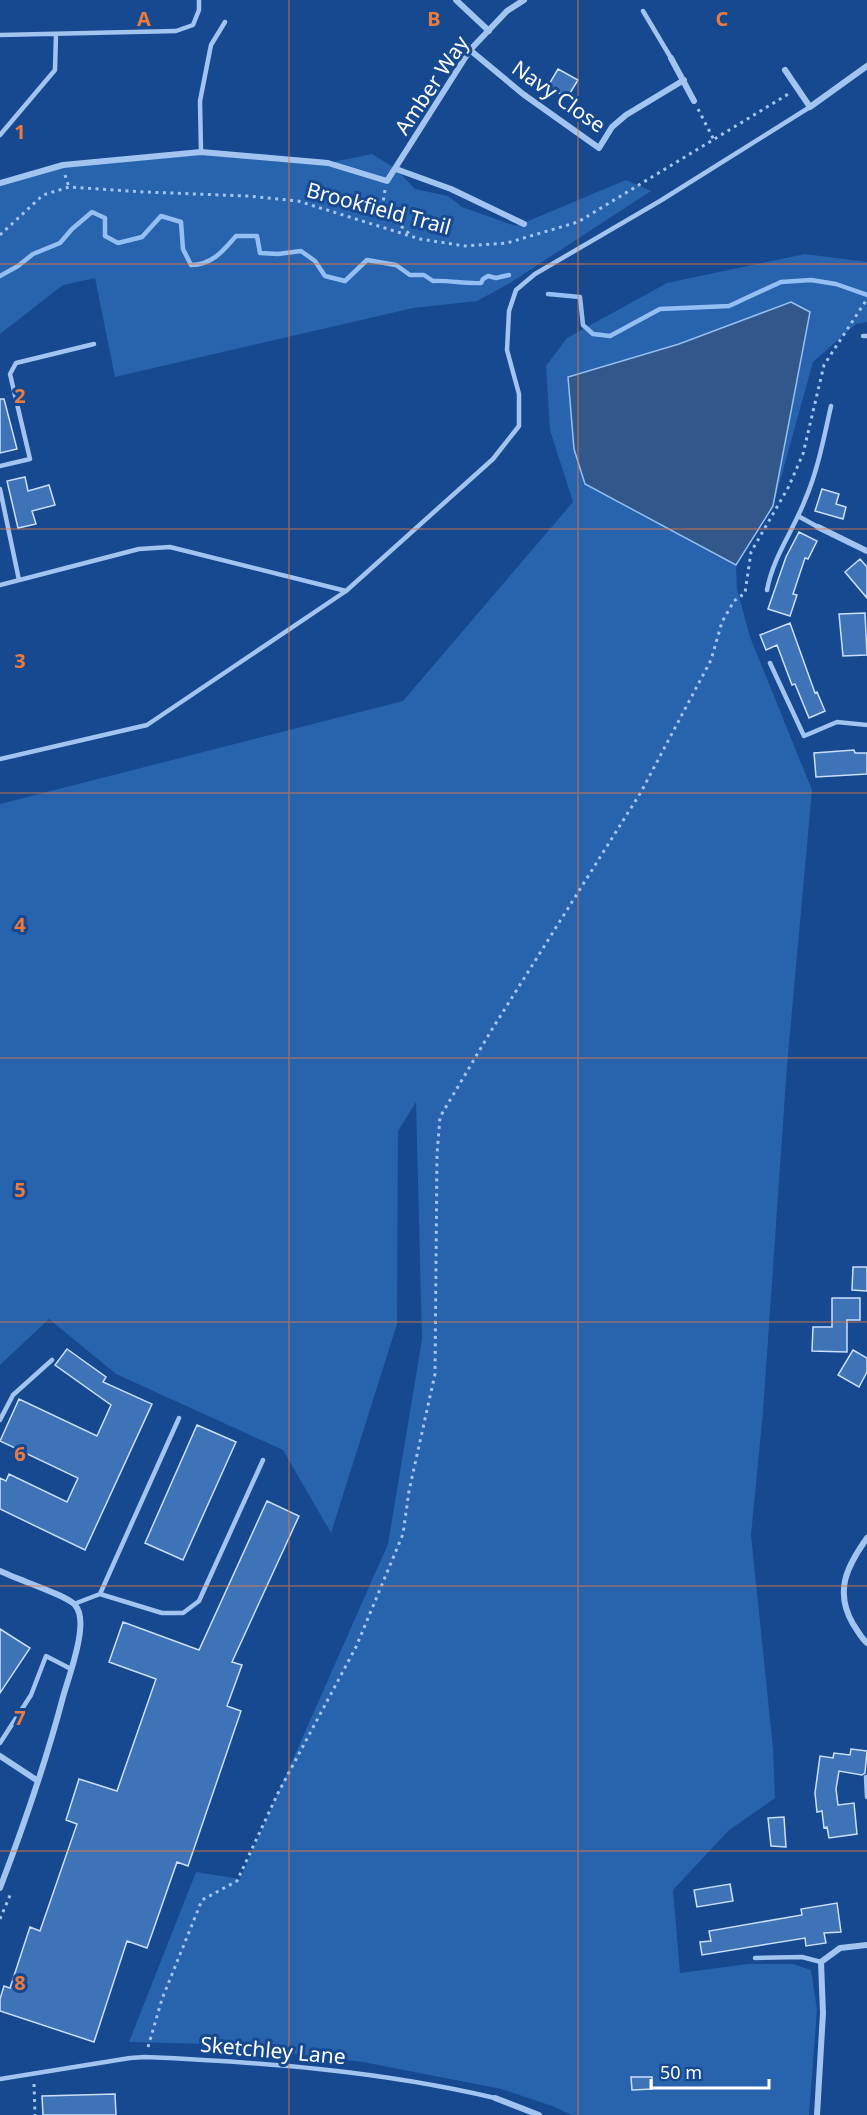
<svg xmlns="http://www.w3.org/2000/svg" width="867" height="2115" font-family="'Noto Sans',sans-serif">
<style>
.green{fill:#2863ae}
.water{fill:#31578b;stroke:#94bff3;stroke-width:1.5}
.lines{fill:none;stroke-linecap:round;stroke-linejoin:round}
.stream{stroke:#94bff3;stroke-width:4.5}
.building{fill:#3e73b8;stroke:#c9dffb;stroke-width:1.5}
.path{stroke:#a2c4f0;stroke-width:3;stroke-dasharray:3 4.5;stroke-linecap:butt}
.service{stroke:#a2c4f0;stroke-width:4.5}
.minor{stroke:#a2c4f0;stroke-width:6}
.grid{fill:none;stroke:#ed7a3d;stroke-width:1.5;stroke-opacity:0.55}
.labels{text-anchor:middle;dominant-baseline:central;stroke-width:6;stroke-linejoin:round;paint-order:stroke}
.street-label{font-size:21px;fill:#fff;stroke:#164990}
.grid-label{font-size:20px;text-anchor:middle;font-weight:bold;fill:#ed7a3d;stroke:#164990;stroke-width:6;stroke-linejoin:round;paint-order:stroke}
</style>
<rect width="100%" height="100%" fill="#164990"/>
<!-- green -->
<path class="green" d="M201,152L328,163L372,154L396,169L415,189L448,196L462,207L516,226L626,180L651,191L510,283L477,301L413,308L115,377L95,278L63,285L0,334V183L63,165Z
M805,254L867,262V322L856,324L813,362L773,506L736,565L737,589L750,637L812,790L787,1066L763,1412L751,1535L773,1748L775,1798L728,1831L673,1890L680,1973L748,1964H793L811,1970L817,2010L809,2115H571L555,2107L501,2089L363,2062L211,2044L129,2042L196,1872L240,1879L388,1544L422,1339L416,1102L398,1131L397,1324L331,1533L283,1450L116,1374L49,1319L0,1365V804L403,701L573,502L550,430L546,366L567,338L667,283Z"/>
<!-- water -->
<path class="water" d="M791,302L810,312L773,506L736,565L585,484L574,449L568,377L679,344Z"/>
<g class="lines">
<!-- stream -->
<path class="stream" d="M0,276L18,266L33,254L60,243L72,229L92,212L105,218V236L118,243L142,237L161,216L181,222L183,249L191,265C212,265 223,251 236,236H257L260,253L278,254L301,251L315,261L325,276L345,281L367,260L396,265L410,275H424L433,281C450,280 464,284 481,283L483,279L488,276L496,278L509,275
M548,294L580,297L583,325L593,334L610,336L660,309L729,306L781,282L811,280L836,284L867,295"/>
</g>
<!-- building -->
<path class="building" d="M558,69L578,80L567,98L548,86Z
M0,399H4L17,449L0,453Z
M25,477L28,491L49,485L55,505L32,511L36,524L18,528L7,481Z
M822,489L839,494L836,504L846,507L843,519L815,511Z
M799,532L817,541L808,559L805,558L793,594L797,595L790,616L768,609L786,557Z
M860,559L867,567V598L845,572Z
M865,613L867,655L843,656L839,614Z
M790,623L815,693L817,692L825,711L809,718L795,684L792,685L777,645L766,650L760,635Z
M854,750L855,753H867V774L816,777L814,753Z
M853,1267H867V1291L852,1290Z
M832,1298H860V1320H847V1352L812,1351L813,1327H832Z
M67,1349L106,1377L103,1382L152,1404L85,1550L0,1509V1478L6,1481L9,1474L67,1502L78,1478L0,1441L19,1399L97,1436L111,1405L55,1365Z
M853,1350L867,1358V1372L859,1387L838,1375Z
M197,1425L236,1442L183,1560L145,1543Z
M267,1501L299,1516L232,1662L242,1665L227,1706L241,1711L188,1866L177,1862L147,1948L127,1941L94,2042L0,2011V1999L4,1986L10,1988L30,1927L40,1931L77,1824L66,1820L79,1779L117,1791L156,1679L109,1662L123,1622L199,1650Z
M0,1629L30,1648L0,1693Z
M851,1749L867,1751L865,1773L862,1775L839,1771L836,1789L838,1805L854,1803L857,1834L829,1838L827,1827L824,1828L822,1811L817,1812L815,1793L820,1756L833,1758L834,1753L850,1755Z
M784,1817L786,1847L771,1846L768,1818Z
M730,1884L733,1901L697,1907L694,1890Z
M837,1903L841,1932L824,1933L826,1943L806,1946L805,1938L702,1955L700,1942L711,1941L709,1931L802,1915L801,1909Z
M631,2077H652V2089L632,2090Z
M115,2094L116,2115H43L42,2096Z"/>
<g class="lines">
<!-- path -->
<path class="path" d="M698,109L714,140
M65,175L69,187
M385,190L382,209L412,236
M0,235L43,195L69,187L145,192L247,196L298,201L420,239L465,246L507,243L578,222L790,93
M0,1919L11,1893
M148,2047L162,1999L202,1900L237,1881L278,1793L356,1647L403,1534L409,1491L435,1374L437,1154L440,1117L491,1031L641,792L711,660L722,622L734,601L745,593L751,552L788,488L803,454L824,365L867,299
M34,2084L35,2115"/>
<!-- service -->
<path class="service" d="M643,11L671,58
M0,35L176,31L193,25L199,10V0
M0,135L55,70L56,34
M201,152L200,101L211,45L225,22
M863,336H867
M0,466L30,459L10,374L16,363L94,344
M0,489L19,580
M798,516L818,527
M0,585L139,549L170,547L346,591L493,459L519,426V394L507,350L509,311L516,290L535,274L660,201L810,107
M767,590C773,557 793,531 805,500C818,470 824,437 831,406
M770,663L804,736L837,722L867,725
M0,759L147,725L346,591
M179,1418L100,1594L162,1613H183L199,1601L263,1460
M0,1420L13,1395L52,1360
M74,1604L100,1594
M0,1743L31,1695L46,1656L71,1669
M866,1777L867,1797
M755,1958L802,1957L821,1962
M0,2079L130,2058L145,2057C262,2062 381,2071 495,2098"/>
<!-- minor -->
<path class="minor" d="M456,0L489,31
M470,50L523,94L599,148L612,127L626,115L684,80
M671,58L694,101
M785,70L810,107L867,66
M396,169L451,189L524,224
M0,183L63,165L201,152L328,163L387,181L470,50L507,11L524,0
M818,527L867,551
M867,1538C847,1566 834,1591 853,1624C858,1631 861,1638 867,1643
M0,1571C15,1579 67,1595 75,1605C81,1612 81,1622 80,1631C78,1653 69,1676 63,1697C46,1762 24,1825 0,1888
M0,1756L38,1781
M495,2098L539,2115
M817,2115L823,2013L821,1962L840,1948L867,1945"/>
</g>
<!-- grid -->
<path class="grid" d="M289,0V2115M578,0V2115M0,264H867M0,529H867M0,793H867M0,1058H867M0,1322H867M0,1586H867M0,1851H867"/>
<g class="labels">
<!-- street labels -->
<g class="street-label">
<text transform="translate(431 85) rotate(-56)">Amber Way</text>
<text transform="translate(559 96) rotate(35)">Navy Close</text>
<text transform="translate(379 208) rotate(15)">Brookfield Trail</text>
<text transform="translate(273 2050) rotate(5)">Sketchley Lane</text>
</g>
</g>
<g class="grid-label">
<text x="144" y="26">A</text>
<text x="434" y="26">B</text>
<text x="722" y="26">C</text>
<text x="20" y="139">1</text>
<text x="20" y="403">2</text>
<text x="20" y="668">3</text>
<text x="20" y="932">4</text>
<text x="20" y="1197">5</text>
<text x="20" y="1461">6</text>
<text x="20" y="1725">7</text>
<text x="20" y="1990">8</text>
</g>
<!-- scale -->
<path d="M651 2079v9h118v-9" fill="none" stroke="#ffffff" stroke-width="3"/>
<text x="660" y="2079" font-size="18" fill="#ffffff" stroke="#164990" stroke-width="4.5" paint-order="stroke">50 m</text>
</svg>
